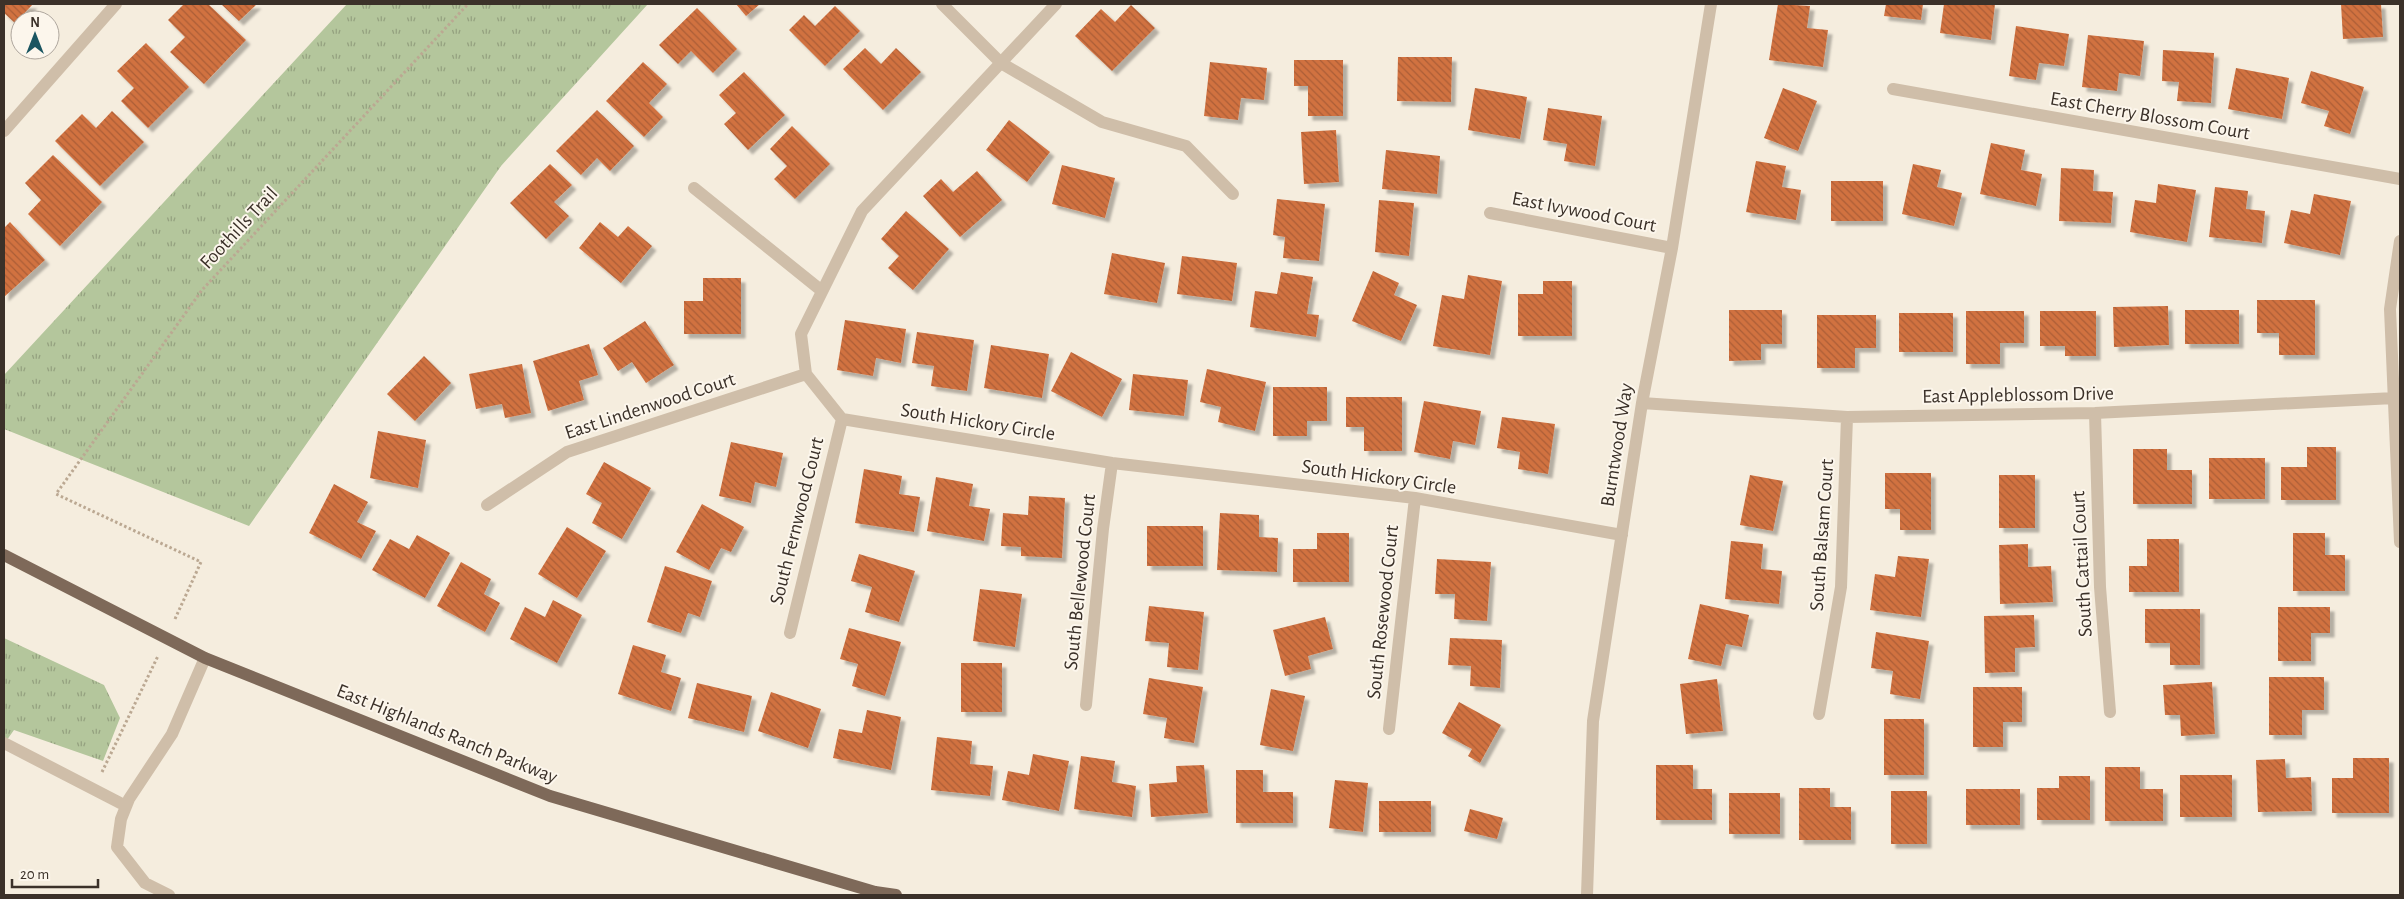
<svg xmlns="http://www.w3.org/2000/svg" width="2404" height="899" font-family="'Alegreya Sans',sans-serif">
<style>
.grass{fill:url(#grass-tufts)}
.building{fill:url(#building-back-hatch);filter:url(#shadow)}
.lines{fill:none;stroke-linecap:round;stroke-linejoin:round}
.path{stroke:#bba892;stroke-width:3;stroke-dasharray:2.5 2.5;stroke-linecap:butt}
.minor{stroke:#cfbea9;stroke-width:12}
.major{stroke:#7e6959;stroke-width:12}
.labels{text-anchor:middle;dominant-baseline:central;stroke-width:4;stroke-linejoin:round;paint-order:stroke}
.street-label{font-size:20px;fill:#3b3129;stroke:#fcf6ec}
</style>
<defs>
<pattern id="grass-tufts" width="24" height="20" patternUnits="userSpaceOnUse" patternTransform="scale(1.25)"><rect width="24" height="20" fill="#b4c69c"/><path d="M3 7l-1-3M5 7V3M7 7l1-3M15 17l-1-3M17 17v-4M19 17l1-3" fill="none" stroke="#94a17f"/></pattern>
<pattern id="building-back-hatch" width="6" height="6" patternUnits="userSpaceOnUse" patternTransform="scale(1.25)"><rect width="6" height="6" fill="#d17241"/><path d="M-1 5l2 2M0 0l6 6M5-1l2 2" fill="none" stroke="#ab5e36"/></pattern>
<filter id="shadow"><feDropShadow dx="4.5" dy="4.5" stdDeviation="1" flood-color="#0004"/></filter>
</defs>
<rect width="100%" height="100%" fill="#f5edde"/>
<!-- grass -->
<path class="grass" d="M347,4H648L501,166L249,526L4,429V375Z
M4,638L104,685L120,718L103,761L14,730L4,744Z"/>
<!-- building -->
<path class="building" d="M4,4H33L15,23L4,13Z
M184,4H208L246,40L204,84L170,52L185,37L168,20Z
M221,4H257L239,21Z
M736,4H760L746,16Z
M1778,4L1810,6L1807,28L1828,30L1823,67L1769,60Z
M1886,4H1923L1921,20L1884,16Z
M1944,4H1995L1991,40L1940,33Z
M2341,4H2381L2383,37L2343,39Z
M1131,5L1155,28L1112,71L1075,36L1101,9L1115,22Z
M835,6L860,31L825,66L789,30L804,15L815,26Z
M697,8L737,49L713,73L691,51L678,64L659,45Z
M2016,26L2069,34L2064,66L2039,63L2036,80L2009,76Z
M2088,35L2144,41L2140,76L2119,73L2117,91L2082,87Z
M146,43L189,87L148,128L121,101L134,88L117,71Z
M865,48L881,64L896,48L921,72L883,110L843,69Z
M2163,50L2214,53L2211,103L2177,101L2179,82L2162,81Z
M1398,57H1452L1451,102L1397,101Z
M1294,60H1343V116H1308V86H1294Z
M643,62L667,84L649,103L663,117L644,137L606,101Z
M1210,62L1267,68L1264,100L1241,98L1238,120L1204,116Z
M2236,68L2289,78L2282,119L2228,109Z
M2311,71L2364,87L2350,134L2324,126L2329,111L2301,103Z
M744,72L785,115L748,150L724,124L736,113L719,95Z
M1475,88L1527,97L1520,139L1468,130Z
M1783,88L1817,101L1798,151L1764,138Z
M1548,108L1602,116L1595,166L1564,161L1567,144L1543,140Z
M597,110L634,146L610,171L597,158L581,175L556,151Z
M112,111L144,142L100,186L55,141L82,114L96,128Z
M1009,120L1050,152L1027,182L986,150Z
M792,126L830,164L795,199L774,179L787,166L770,149Z
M1336,130L1339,182L1304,184L1301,132Z
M1991,143L2025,150L2021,170L2042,174L2036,206L1980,194Z
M1386,150L1440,156L1437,194L1382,189Z
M53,155L102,202L60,246L28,214L41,200L25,183Z
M1756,161L1786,166L1782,187L1801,190L1796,220L1746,212Z
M550,164L572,185L554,202L569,216L546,239L510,203Z
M1913,164L1941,170L1937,187L1962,193L1954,226L1902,214Z
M1062,165L1115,178L1105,218L1052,204Z
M2061,168L2094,170L2093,191L2113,192L2111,223L2059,221Z
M977,171L1002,200L960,237L923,196L941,179L953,192Z
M1831,181H1883V221H1831Z
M2158,184L2196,190L2187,242L2130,232L2135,200L2156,203Z
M2215,187L2248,191L2246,209L2265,211L2262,243L2209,237Z
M2314,194L2351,201L2340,255L2284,243L2291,210L2310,214Z
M1277,199L1325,204L1319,261L1283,258L1285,237L1273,235Z
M1379,200L1414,203L1409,256L1375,252Z
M906,211L949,249L913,290L888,268L899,256L881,239Z
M10,222L45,260L4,297V228Z
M600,222L618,237L628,226L652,246L621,283L579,248Z
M1112,253L1165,263L1157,303L1104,294Z
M1182,256L1237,263L1232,301L1177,294Z
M1373,271L1399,283L1394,295L1417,305L1401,341L1352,321Z
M1281,272L1313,277L1307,314L1319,315L1316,337L1250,327L1255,291L1277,294Z
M1468,275L1502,281L1490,355L1433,346L1442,295L1464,299Z
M703,278H741V334H684V301H703Z
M1543,281H1572V336H1518V294H1543Z
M2257,300H2315V355H2279V333H2257Z
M2168,306L2169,345L2114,347L2113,307Z
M1729,310H1782V344H1761V360L1729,361Z
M2185,310H2239V344H2185Z
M1966,311H2024V343H2000V364H1966Z
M2040,311H2096V356H2065V346H2040Z
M1899,313H1953V352H1899Z
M1817,315H1876V348H1855V368H1817Z
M845,320L906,329L901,363L876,358L873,376L837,370Z
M645,321L674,365L646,383L632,362L618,371L603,348Z
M917,332L974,340L967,391L931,386L934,366L912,363Z
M589,344L598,375L579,381L584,400L548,411L533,361Z
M991,345L1049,354L1042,398L984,388Z
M1071,352L1122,379L1102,417L1051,391Z
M424,356L451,383L415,421L387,394Z
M522,364L531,413L505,418L502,404L476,409L469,374Z
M1207,369L1266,382L1255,431L1218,422L1221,407L1200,402Z
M1133,374L1188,380L1184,416L1129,410Z
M1273,387H1327V421H1307V436H1273Z
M1346,397H1402V451H1364V427H1346Z
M1424,401L1481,411L1475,445L1453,441L1450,459L1414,452Z
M1502,417L1555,424L1548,474L1518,469L1520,452L1497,448Z
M378,431L426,440L418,488L370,478Z
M731,442L783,453L776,487L755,482L751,503L719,496Z
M2307,447H2336V500H2281V467H2307Z
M2133,449H2167V470H2192V504H2133Z
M2209,458H2265V499H2209Z
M604,462L651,488L622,539L592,523L602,503L586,494Z
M864,469L902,476L899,494L920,497L914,532L855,523Z
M1885,473H1931V530H1900V509H1885Z
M1750,475L1783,481L1773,531L1740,525Z
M1999,475H2035V528H1999Z
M936,477L973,484L969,506L990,509L984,541L927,531Z
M334,484L368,502L357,522L376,531L361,559L309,533Z
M1029,496L1065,498L1062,558L1021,556V547L1001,546L1003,513L1028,515Z
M702,504L744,527L731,552L721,548L709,570L676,552Z
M1220,513L1259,515V537L1278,538L1277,572L1217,570Z
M1147,526H1203V566H1147Z
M567,527L606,551L577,598L538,574Z
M1317,533H1349V582H1293V549H1317Z
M2293,533H2325V555H2345V591H2293Z
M417,535L450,553L425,598L372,570L390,539L409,549Z
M2147,539H2179V592H2129V566H2147Z
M1731,541L1763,544L1761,569L1782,571L1779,604L1725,599Z
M2028,544V567L2051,566L2053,602L2000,604L1999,545Z
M859,554L915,571L899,622L865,612L872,587L851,581Z
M1898,556L1929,559L1921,617L1870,610L1875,574L1895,577Z
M1437,559L1491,562L1487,621L1454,619L1455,594H1435Z
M461,562L491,579L484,594L500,603L485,632L437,606Z
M665,566L712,581L700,617L688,613L681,633L647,622Z
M980,589L1022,594L1015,647L973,641Z
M553,600L582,615L557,663L510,639L525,607L545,617Z
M1700,604L1749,615L1742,647L1726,644L1721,666L1688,659Z
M1149,606L1204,612L1198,670L1167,667L1169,643L1145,641Z
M2278,607H2330V633H2311V661H2278Z
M2145,609H2200V665H2170V643H2145Z
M2034,615L2035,647L2015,648V672L1985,673L1984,616Z
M1325,617L1333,649L1308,656L1311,669L1285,676L1273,630Z
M849,628L901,642L885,696L852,686L858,664L840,659Z
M1876,632L1929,641L1920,699L1890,694L1893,671L1871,668Z
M1450,638L1502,640L1500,688L1470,686L1471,666L1448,665Z
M633,645L666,655L661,672L681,678L671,711L618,694Z
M961,663H1002V712H961Z
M2269,677H2324V710H2302V735H2269Z
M1149,678L1203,687L1194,743L1164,738L1167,718L1143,714Z
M1717,679L1723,731L1686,734L1680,684Z
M2212,682L2215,734L2181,736L2180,715H2165L2163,685Z
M697,683L752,696L744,732L688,718Z
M1973,687H2022V722H2003V747H1973Z
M1271,689L1305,696L1293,751L1260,745Z
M771,692L821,709L808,748L758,731Z
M1459,702L1501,725L1480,763L1468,756L1472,749L1442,733Z
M867,710L901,717L891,770L833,758L839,729L862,733Z
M1884,719H1924V775H1884Z
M937,737L972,741L970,764L993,766L990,796L931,790Z
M1033,754L1069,761L1059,811L1002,800L1008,771L1029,775Z
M1081,756L1115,761L1112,782L1136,786L1132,817L1074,809Z
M2353,758H2389V813H2332V778H2353Z
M2285,759L2286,778L2311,777L2312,811L2258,812L2256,760Z
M1204,765L1208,813L1151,817L1149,784L1177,782L1176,766Z
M1656,765H1693V789H1712V820H1656Z
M2105,767H2140V789H2163V821H2105Z
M1236,770H1263V792H1293V823H1236Z
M2180,775H2232V817H2180Z
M2059,776H2090V820H2037V788H2059Z
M1335,780L1368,783L1363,832L1329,828Z
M1799,788H1830V807H1851V840H1799Z
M1966,789H2020V825H1966Z
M1891,791H1927V844H1891Z
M1729,793H1780V834H1729Z
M1379,801H1431V832H1379Z
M1470,809L1503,818L1497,839L1464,831Z"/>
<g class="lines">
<!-- path -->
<path class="path" d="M175,619L201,562L56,494L202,290L468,4
M102,772L158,656"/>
<!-- minor -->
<path class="minor" d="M942,4L1001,63L1102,122L1186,146L1233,194
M1056,4L862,211L801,334L806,374L842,419L1112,463L1415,498L1622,535
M1893,89L2400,179
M4,131L116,4
M694,188L822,291
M1490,213L1672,248
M2400,241L2390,309L2400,542
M1642,403L1847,417L2095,413L2394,398
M2095,413L2100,587L2110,712
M487,505L567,452L806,374
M790,633L842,419
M1086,705L1103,529L1112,463
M1819,714L1841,587L1847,417
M1389,729L1415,498
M4,743L126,806
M169,895L145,883L117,847L121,819L129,799L172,734L205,658
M1587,895L1593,721L1642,403L1672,248L1711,4"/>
<!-- major -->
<path class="major" d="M4,555L205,658L550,796L875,892L896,895"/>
</g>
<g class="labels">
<!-- street labels -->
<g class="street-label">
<text transform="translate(2150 116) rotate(10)">East Cherry Blossom Court</text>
<text transform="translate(1584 212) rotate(11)">East Ivywood Court</text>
<text transform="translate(239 228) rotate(-47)">Foothills Trail</text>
<text transform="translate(2018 395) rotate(-1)">East Appleblossom Drive</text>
<text transform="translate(650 406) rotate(-18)">East Lindenwood Court</text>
<text transform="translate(978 422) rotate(9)">South Hickory Circle</text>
<text transform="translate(1617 445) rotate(-81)">Burntwood Way</text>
<text transform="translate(1379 477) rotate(8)">South Hickory Circle</text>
<text transform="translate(797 521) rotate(-76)">South Fernwood Court</text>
<text transform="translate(1822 535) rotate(-86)">South Balsam Court</text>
<text transform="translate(2082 564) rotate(-93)">South Cattail Court</text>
<text transform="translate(1080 582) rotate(-84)">South Bellewood Court</text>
<text transform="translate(1383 612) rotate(-84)">South Rosewood Court</text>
<text transform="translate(447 734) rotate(22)">East Highlands Ranch Parkway</text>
</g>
</g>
<!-- border -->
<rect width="2404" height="899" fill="none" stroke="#3b3129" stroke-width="10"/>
<!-- north arrow -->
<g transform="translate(35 35)"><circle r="24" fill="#fcf6ec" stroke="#afa79e"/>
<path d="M0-4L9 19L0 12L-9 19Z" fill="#1a5561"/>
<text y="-8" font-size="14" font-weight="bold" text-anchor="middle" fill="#3b3129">N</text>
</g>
<!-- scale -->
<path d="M12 879v8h86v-8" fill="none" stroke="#3b3129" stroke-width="2.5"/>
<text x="20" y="879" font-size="15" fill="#3b3129" stroke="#fcf6ec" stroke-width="4" paint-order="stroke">20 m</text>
</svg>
